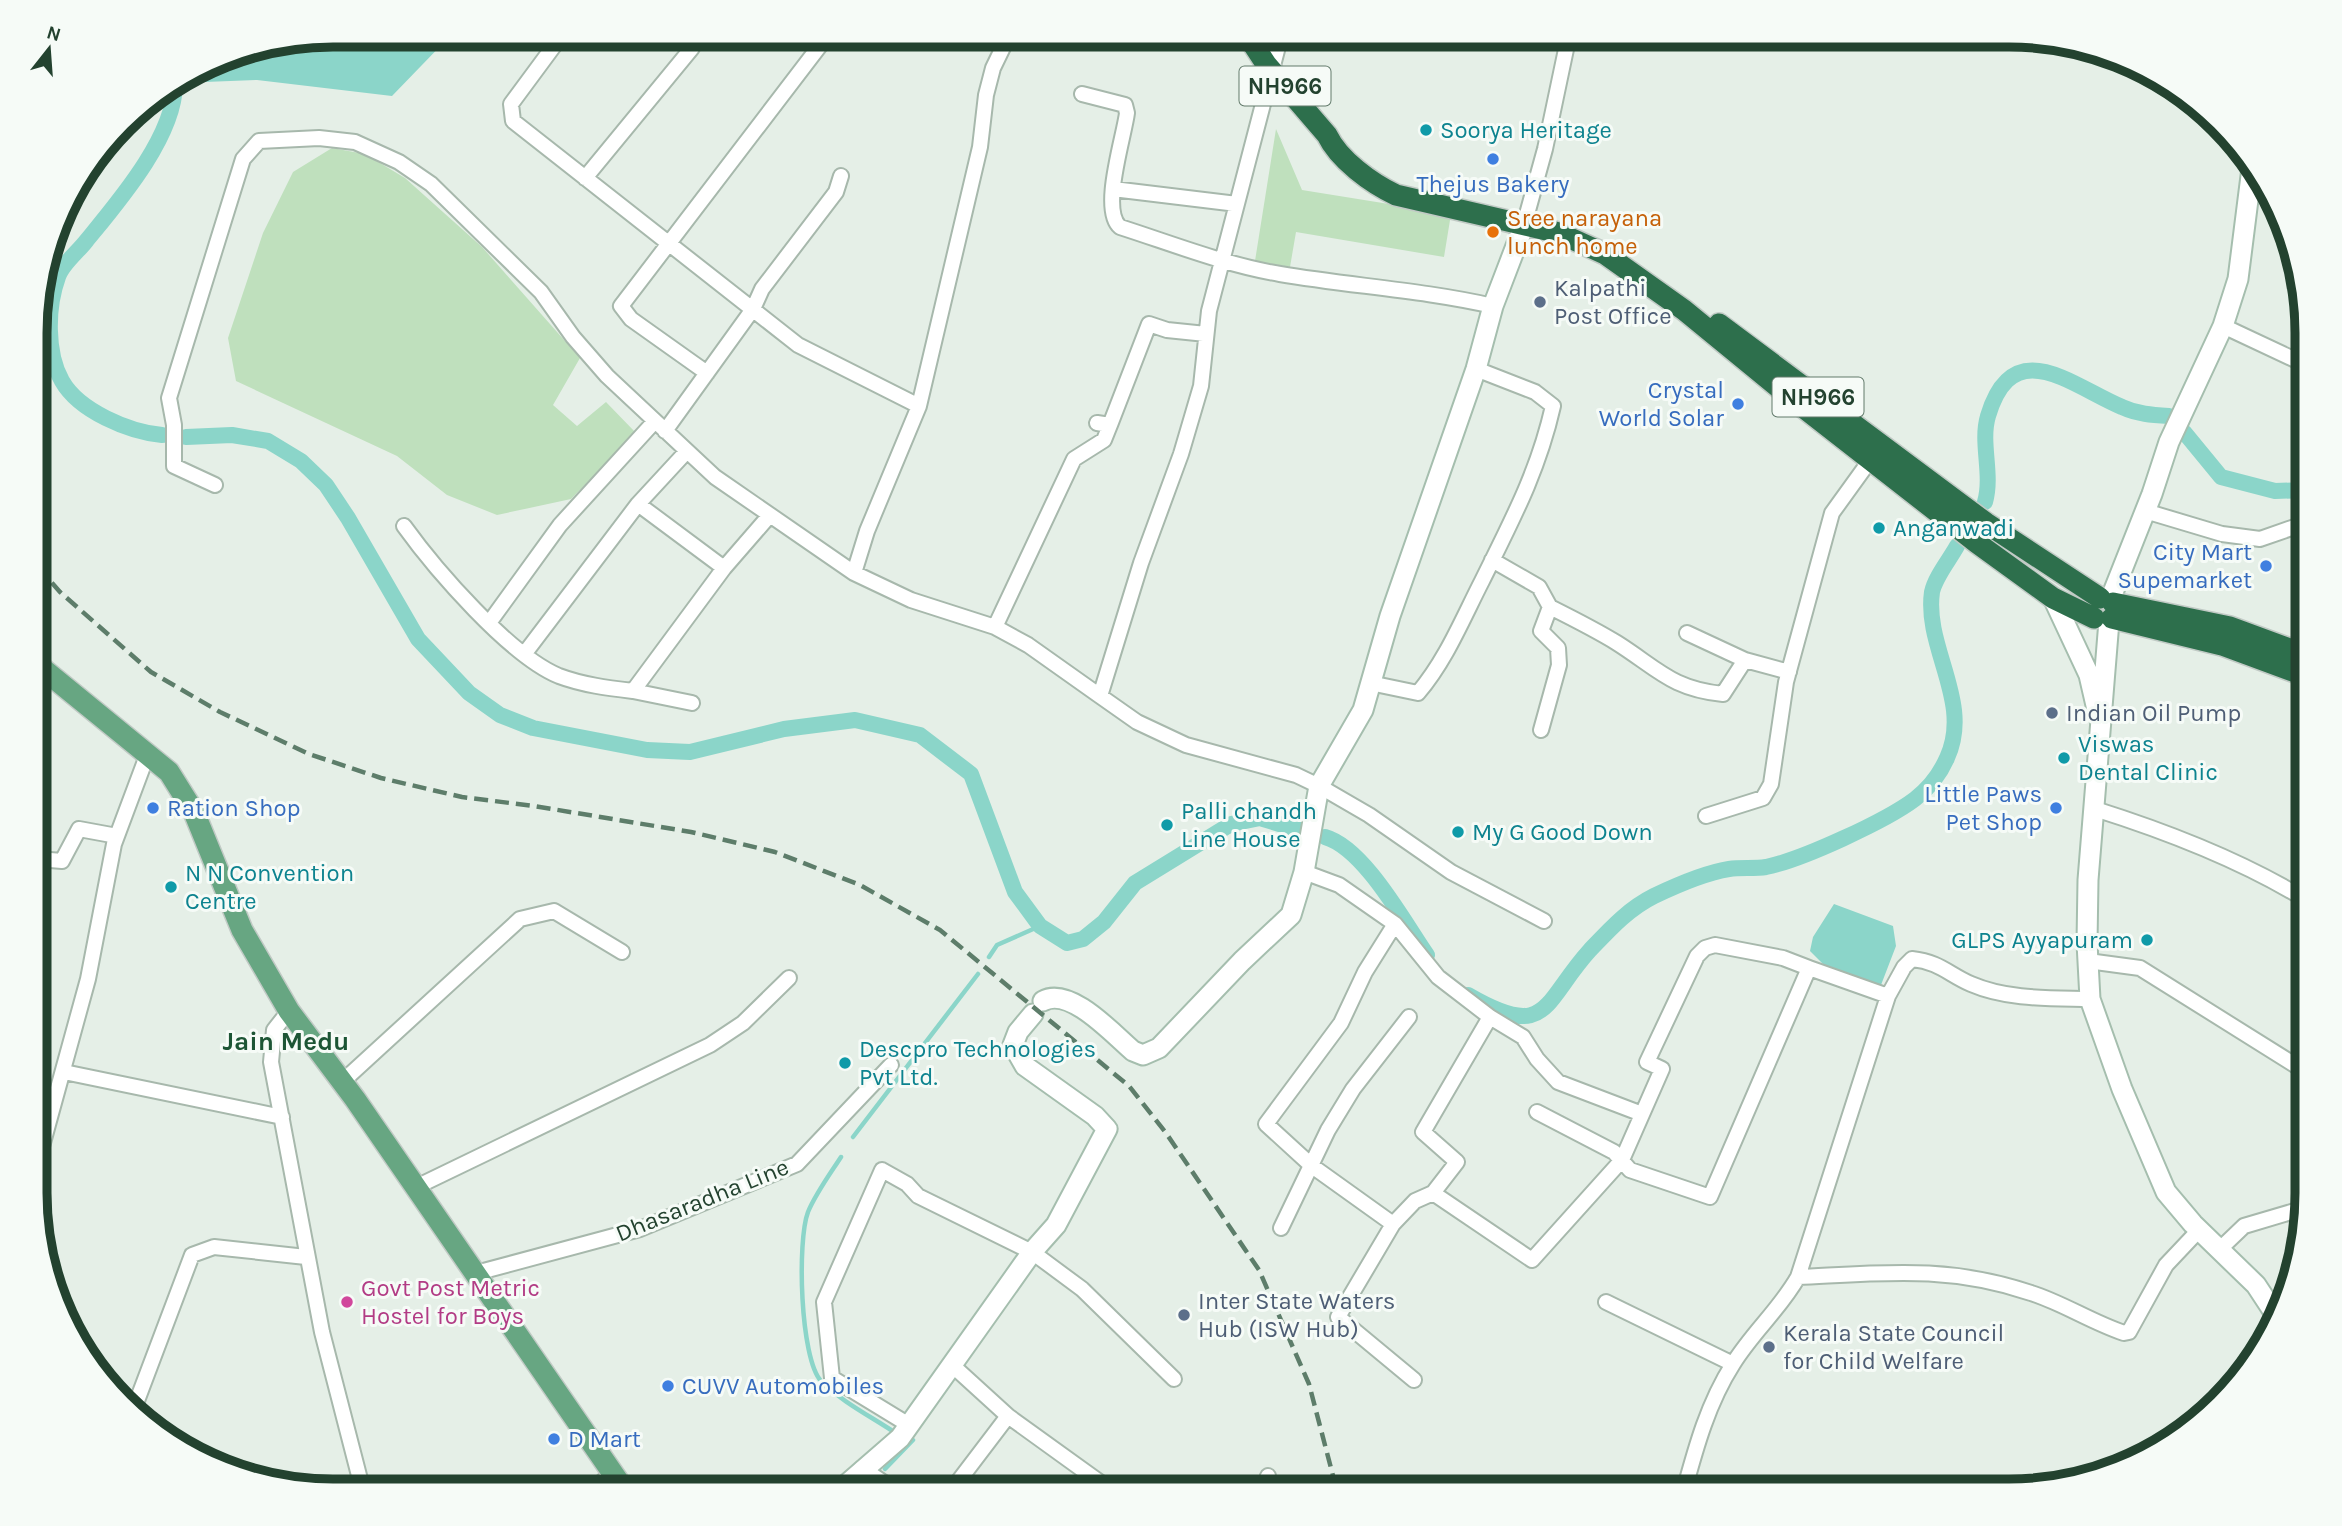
<svg xmlns="http://www.w3.org/2000/svg" width="2342" height="1526" font-family="Karla,sans-serif">
<style>
.green{fill:#bfe0bd}
.water{fill:#8bd5c9}
.lines{fill:none;stroke-linecap:round;stroke-linejoin:round}
.stream{stroke:#8bd5c9;stroke-width:4.5}
.canal{stroke:#8bd5c9;stroke-width:16}
.street-casing{stroke:#a7b8ac;stroke-width:18}
.secondary-casing{stroke:#a5beae;stroke-width:23}
.primary-casing{stroke:#c1cac5;stroke-width:24}
.highway-casing{stroke:#c1cac5;stroke-width:24}
.street{stroke:#fff;stroke-width:14}
.secondary{stroke:#fff;stroke-width:19}
.primary{stroke:#67a682;stroke-width:21}
.highway{stroke:#2d6f4c;stroke-width:21}
.rail{stroke:#5d7d6a;stroke-width:4.5;stroke-dasharray:14 7;stroke-linecap:butt}
.culture-dot{fill:#0f9aa8;stroke:#f6fbf7;stroke-width:2.5}
.shop-dot{fill:#3f7fe0;stroke:#f6fbf7;stroke-width:2.5}
.food-dot{fill:#e8710a;stroke:#f6fbf7;stroke-width:2.5}
.service-dot{fill:#5c6f8a;stroke:#f6fbf7;stroke-width:2.5}
.hotel-dot{fill:#d1479c;stroke:#f6fbf7;stroke-width:2.5}
.labels{text-anchor:middle;dominant-baseline:central;stroke-width:6;stroke-linejoin:round;paint-order:stroke}
.shield{fill:#f6fbf7;stroke:#627a6b;stroke-width:2}
.shield-label{font-size:23px;font-weight:bold;fill:#23422f}
.culture-label{font-size:24px;fill:#0d838f;stroke:#f6fbf7;text-anchor:start}
.shop-label{font-size:24px;fill:#366cbe;stroke:#f6fbf7;text-anchor:end}
.food-label{font-size:24px;fill:#c56008;stroke:#f6fbf7;text-anchor:start}
.service-label{font-size:24px;fill:#4e5e75;stroke:#f6fbf7;text-anchor:start}
.street-label{font-size:24px;fill:#23422f;stroke:#f6fbf7}
.hotel-label{font-size:24px;fill:#b23c85;stroke:#f6fbf7;text-anchor:start}
.neighbourhood-label{font-size:26px;font-weight:bold;fill:#1d5535;stroke:#f6fbf7}
.rim{fill:none;stroke:#23422f;stroke-width:9}
</style>
<rect width="100%" height="100%" fill="#e5efe7"/>
<!-- green -->
<path class="green" d="M1276,129L1302,190L1451,214L1444,257L1296,232L1290,267L1255,261Z
M332,148L365,154L405,178L482,247L580,358L553,405L577,426L606,402L636,433L571,499L497,515L447,495L397,456L236,381L228,338L263,233L293,172Z"/>
<!-- water -->
<path class="water" d="M344,35H451L392,96L257,80L179,83L220,58Z
M1834,904L1893,926L1896,946L1881,985L1827,968L1810,951L1813,937Z"/>
<g class="lines">
<!-- stream -->
<path class="stream" d="M989,957L997,945L1040,926
M853,1137L978,974
M841,1157C830,1174 816,1193 808,1212C797,1241 800,1358 821,1381C841,1401 868,1415 891,1430
M885,1469L913,1440
M867,1487V1491"/>
<!-- canal -->
<path class="canal" d="M2184,432L2221,477L2275,491L2306,490
M162,435C129,432 79,411 62,381C46,353 47,307 58,277C62,264 79,251 87,240C119,201 174,137 175,85
M186,437L232,435L268,441L301,461L326,485L348,518L418,639L469,693L500,715L533,728L647,750L690,752L784,729L855,720L920,735L971,774L1015,892L1040,926L1067,943L1083,939L1104,922L1135,883L1231,824L1260,818L1299,830
M1985,502C1993,474 1980,443 1988,416C2013,332 2072,386 2122,407C2137,414 2152,415 2169,416
M1325,837C1364,848 1404,922 1427,955
M1468,995C1549,1042 1542,1003 1590,950C1610,929 1628,909 1654,896C1677,885 1704,873 1729,869C1741,867 1754,869 1766,867C1801,860 1886,821 1915,799C1928,789 1940,774 1947,758C1973,702 1924,648 1932,592C1935,577 1950,559 1957,546"/>
<!-- street casing -->
<g class="street-casing">
<path id="street" d="M562,35L511,104L513,121L798,345L919,406L867,531L854,573
M1281,35L1209,311L1201,386L1181,454L1141,563L1100,696L1137,722L1186,745L1296,775L1319,786L1369,815L1451,872L1544,921
M1082,94L1125,105L1127,113C1124,137 1100,210 1120,227C1173,244 1226,265 1280,274C1351,286 1423,290 1493,306
M585,178L692,48
M1113,189L1237,204
M1524,225L1545,149L1569,35
M2223,326L2306,365
M707,373L631,319L621,306L828,35
M919,406L980,147L986,95L993,68L1009,35
M1097,423L1110,425L1149,324L1167,330L1206,334
M665,431L753,309L762,289L836,192L841,176
M215,485L174,466V425L169,398L243,159L259,141L319,138L355,142L399,162L431,184L541,292L573,337L607,376L715,477L854,573L911,600L995,627L1028,645L1100,696
M638,504L724,568
M2145,511L2222,534L2260,539L2306,523
M404,526C435,569 510,656 559,676C583,685 608,688 633,691L724,568L770,515
M1492,560L1539,587L1550,607L1541,631L1558,648L1559,665L1541,730
M1550,607C1572,618 1596,630 1617,643C1658,669 1672,689 1723,694L1745,660L1789,672
M489,623L560,525L655,421
M995,627L1074,459L1104,440L1110,425
M1687,633L1745,660
M525,653L638,504L687,451
M1370,683L1418,693C1446,660 1462,620 1482,581C1512,520 1538,472 1553,406L1535,392L1476,369
M633,691L692,703
M2095,809C2168,832 2241,860 2306,900
M1706,816L1763,798L1771,784L1786,682L1832,513L1871,459
M38,859L62,861L79,829L117,836
M1304,872L1339,885L1395,924L1438,977L1490,1017L1523,1037L1537,1059L1558,1082L1642,1114
M1395,924L1365,972L1341,1023L1266,1124L1312,1166L1393,1224L1338,1317L1414,1380
M2088,961L2140,968L2306,1072
M289,1011L274,1030L271,1062L322,1332L363,1491
M1490,1017L1423,1132L1457,1162L1433,1193L1532,1260L1622,1160L1662,1069L1647,1062L1697,956L1705,948L1715,945L1783,958L1809,968
M64,1072L282,1117
M342,1082L520,919L554,911L622,952
M1537,1112L1614,1152L1630,1170L1710,1197L1809,968L1888,996
M38,1161L88,979L114,844L148,753
M414,1188L710,1045L743,1023L789,978
M1393,1224L1415,1201L1433,1193
M1281,1228L1328,1130L1353,1089L1409,1017
M2221,1248L2244,1226L2298,1210L2306,1203
M476,1273L640,1229L797,1164L891,1065
M1798,1277C1883,1273 1948,1265 2031,1293C2063,1303 2091,1322 2124,1333L2129,1332L2166,1265L2200,1229
M1606,1302L1733,1364
M952,1365L1008,1416L1112,1491
M135,1406L192,1255L214,1247L306,1257
M909,1425L832,1378L824,1302L882,1170L907,1184L918,1196L1032,1252L1082,1289L1174,1379
M862,1468L896,1491
M592,1491L613,1472
M951,1491L1008,1416
M1263,1491L1268,1476
M1684,1491C1696,1447 1708,1403 1733,1364C1752,1333 1780,1309 1798,1277L1888,996L1904,967L1912,959C1940,962 1948,974 1971,984C2008,1000 2051,998 2090,999"/>
</g>
<!-- secondary casing -->
<g class="secondary-casing">
<path id="secondary" d="M2053,598L2089,675L2098,714
M2110,600L2152,494L2169,442L2223,326L2238,279L2252,168
M2109,621L2088,880L2087,943L2090,999L2122,1089L2166,1192L2193,1224L2256,1285L2277,1317
M1043,1001C1070,986 1113,1034 1133,1051L1143,1055L1159,1048L1242,961L1291,915L1304,872L1319,786L1363,710L1390,616L1476,369L1493,306L1524,225
M839,1491L900,1438L1032,1252L1056,1225L1107,1129L1095,1116L1025,1066L1013,1045L1018,1032L1033,1014"/>
</g>
<!-- primary casing -->
<g class="primary-casing">
<path id="primary" d="M38,665L169,772L194,812L242,930L289,1011L355,1099L625,1491"/>
</g>
<!-- highway casing -->
<g class="highway-casing">
<path id="highway" d="M1247,35L1266,64L1327,135C1339,160 1371,183 1396,195L1559,233L1605,254L1684,310L1795,401L1977,543L2053,598L2094,618
M1719,324L1986,523L2100,598
M2113,603L2230,627L2306,655
M2112,618L2222,645L2306,676"/>
</g>
<!-- street -->
<use href="#street" class="street"/>
<!-- secondary -->
<use href="#secondary" class="secondary"/>
<!-- primary -->
<use href="#primary" class="primary"/>
<!-- highway -->
<use href="#highway" class="highway"/>
<!-- rail -->
<path class="rail" d="M38,567L60,592L151,672L220,712L309,754L381,778L462,797L534,806L691,832L775,852L860,885L940,930L1129,1086L1166,1133L1259,1270L1309,1384L1337,1491"/>
</g>
<!-- markers -->
<g class="culture-dot">
<circle cx="1426" cy="130" r="7"/>
<circle cx="1879" cy="528" r="7"/>
<circle cx="2064" cy="758" r="7"/>
<circle cx="1167" cy="825" r="7"/>
<circle cx="1458" cy="832" r="7"/>
<circle cx="171" cy="887" r="7"/>
<circle cx="2147" cy="940" r="7"/>
<circle cx="845" cy="1063" r="7"/>
</g>
<g class="shop-dot">
<circle cx="1493" cy="159" r="7"/>
<circle cx="1738" cy="404" r="7"/>
<circle cx="2266" cy="566" r="7"/>
<circle cx="153" cy="808" r="7"/>
<circle cx="2056" cy="808" r="7"/>
<circle cx="668" cy="1386" r="7"/>
<circle cx="554" cy="1439" r="7"/>
</g>
<circle class="food-dot" cx="1493" cy="232" r="7"/>
<g class="service-dot">
<circle cx="1540" cy="302" r="7"/>
<circle cx="2052" cy="713" r="7"/>
<circle cx="1184" cy="1315" r="7"/>
<circle cx="1769" cy="1347" r="7"/>
</g>
<circle class="hotel-dot" cx="347" cy="1302" r="7"/>
<g class="labels">
<!-- shield labels -->
<g class="shield">
<rect x="1239.5" y="66.5" width="91" height="39" rx="5"/>
<rect x="1772.5" y="377.5" width="91" height="39" rx="5"/>
</g>
<g class="shield-label">
<text x="1285" y="86">NH966</text>
<text x="1818" y="397">NH966</text>
</g>
<!-- culture labels -->
<g class="culture-label">
<text x="1440" y="130">Soorya Heritage</text>
<text x="1893" y="528">Anganwadi</text>
<text x="2078" y="744">Viswas<tspan x="2078" dy="28">Dental Clinic</tspan></text>
<text x="1181" y="811">Palli chandh<tspan x="1181" dy="28">Line House</tspan></text>
<text x="1472" y="832">My G Good Down</text>
<text x="185" y="873">N N Convention<tspan x="185" dy="28">Centre</tspan></text>
<text x="2133" y="940" text-anchor="end">GLPS Ayyapuram</text>
<text x="859" y="1049">Descpro Technologies<tspan x="859" dy="28">Pvt Ltd.</tspan></text>
</g>
<!-- shop labels -->
<g class="shop-label">
<text x="1493" y="184" text-anchor="middle">Thejus Bakery</text>
<text x="1724" y="390">Crystal<tspan x="1724" dy="28">World Solar</tspan></text>
<text x="2252" y="552">City Mart<tspan x="2252" dy="28">Supemarket</tspan></text>
<text x="2042" y="794">Little Paws<tspan x="2042" dy="28">Pet Shop</tspan></text>
<text x="167" y="808" text-anchor="start">Ration Shop</text>
<text x="682" y="1386" text-anchor="start">CUVV Automobiles</text>
<text x="568" y="1439" text-anchor="start">D Mart</text>
</g>
<!-- food labels -->
<g class="food-label">
<text x="1507" y="218">Sree narayana<tspan x="1507" dy="28">lunch home</tspan></text>
</g>
<!-- service labels -->
<g class="service-label">
<text x="1554" y="288">Kalpathi<tspan x="1554" dy="28">Post Office</tspan></text>
<text x="2066" y="713">Indian Oil Pump</text>
<text x="1198" y="1301">Inter State Waters<tspan x="1198" dy="28">Hub (ISW Hub)</tspan></text>
<text x="1783" y="1333">Kerala State Council<tspan x="1783" dy="28">for Child Welfare</tspan></text>
</g>
<!-- street labels -->
<g class="street-label">
<text transform="translate(702 1200) rotate(-22)">Dhasaradha Line</text>
</g>
<!-- hotel labels -->
<g class="hotel-label">
<text x="361" y="1288">Govt Post Metric<tspan x="361" dy="28">Hostel for Boys</tspan></text>
</g>
<!-- neighbourhood labels -->
<g class="neighbourhood-label">
<text x="286" y="1041">Jain Medu</text>
</g>
</g>
<!-- crop -->
<path d="M0 0H2342V1526H0ZM333 47H2009A286 286 0 0 1 2295 333V1193A286 286 0 0 1 2009 1479H333A286 286 0 0 1 47 1193V333A286 286 0 0 1 333 47Z" fill="#f6fbf7" fill-rule="evenodd"/>
<path class="rim" d="M333 47H2009A286 286 0 0 1 2295 333V1193A286 286 0 0 1 2009 1479H333A286 286 0 0 1 47 1193V333A286 286 0 0 1 333 47Z"/>
<!-- north arrow -->
<g transform="translate(49 49) rotate(17)" stroke="#f6fbf7" stroke-width="5" paint-order="stroke">
<path d="M0-5L12 26L0 18L-12 26Z" fill="#23422f"/>
<text y="-10" font-size="19" font-weight="bold" text-anchor="middle" fill="#23422f">N</text>
</g>
</svg>
